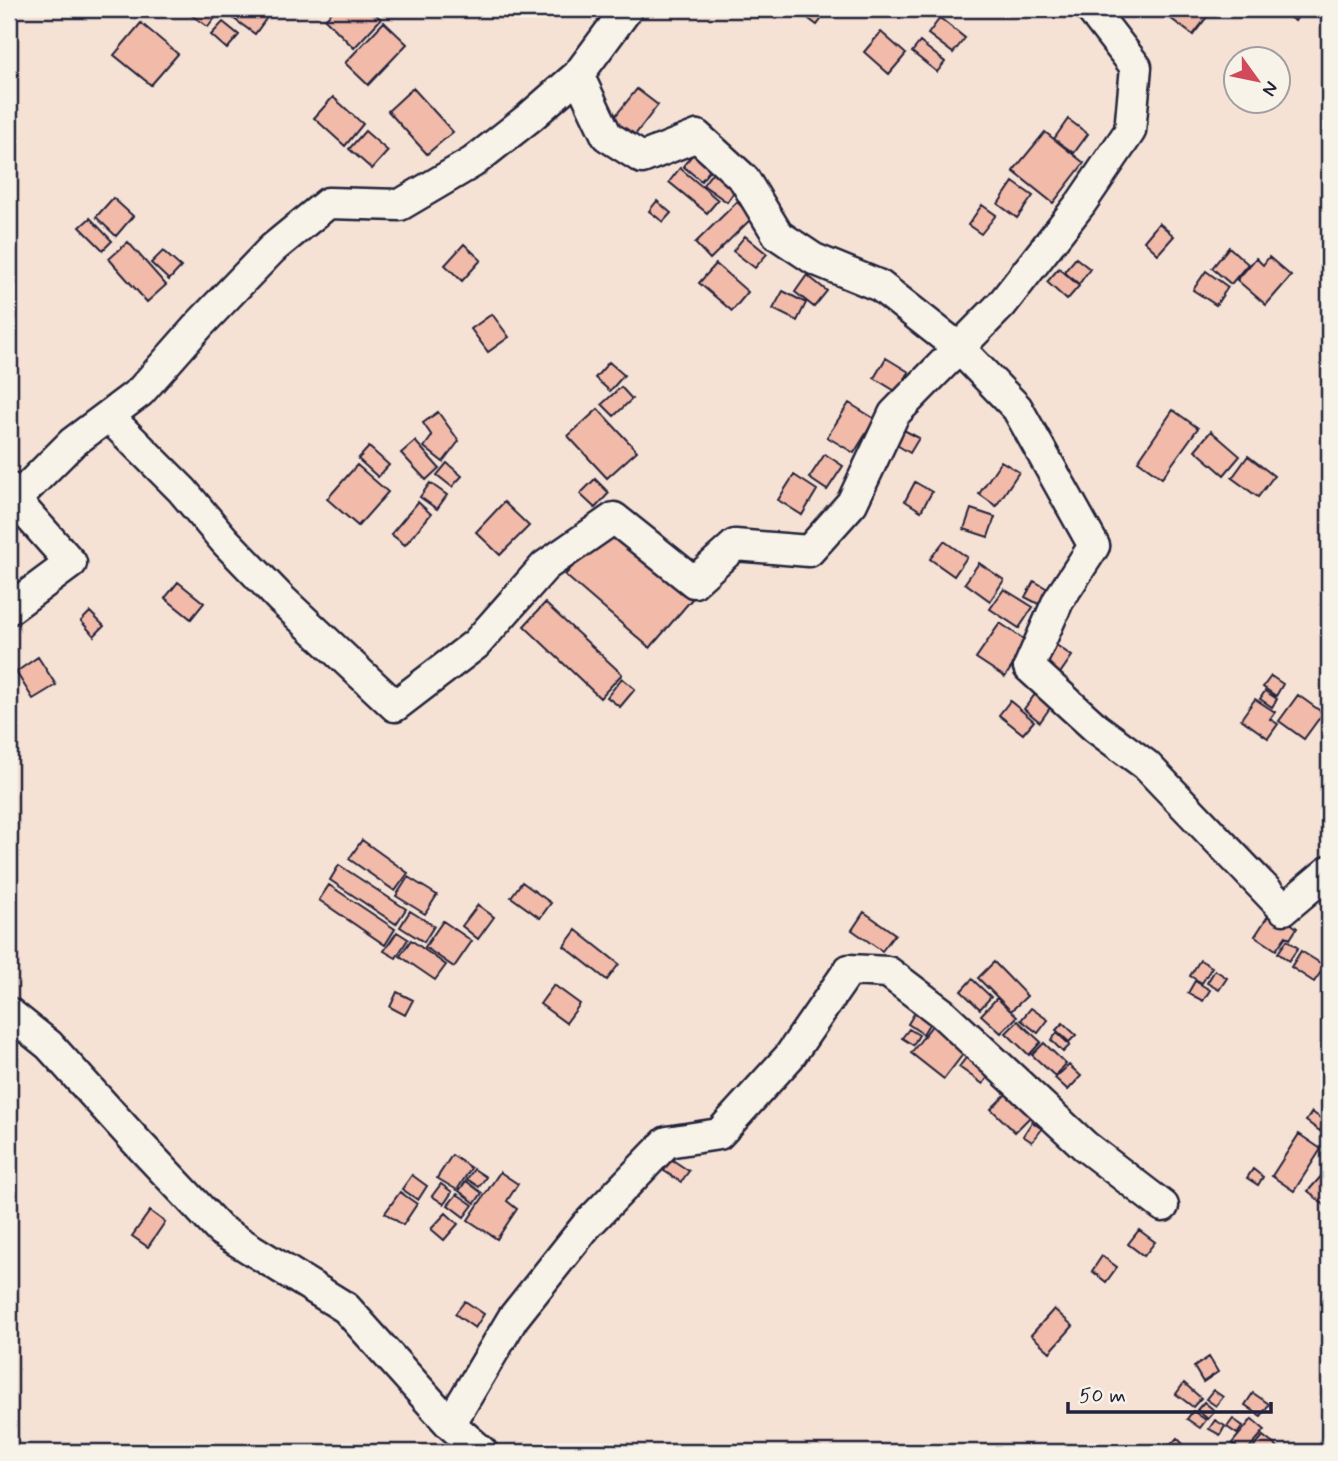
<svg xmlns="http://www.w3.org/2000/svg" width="1338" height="1461" font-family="Mynerve,sans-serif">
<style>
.building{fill:#f2baa9;stroke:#22223b;stroke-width:2}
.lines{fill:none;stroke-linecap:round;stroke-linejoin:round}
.minor-casing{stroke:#22223b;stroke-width:35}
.minor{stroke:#f7f3e8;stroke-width:30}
</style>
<rect width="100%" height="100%" fill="#f6e2d5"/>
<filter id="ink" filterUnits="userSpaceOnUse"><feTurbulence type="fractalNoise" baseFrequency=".0143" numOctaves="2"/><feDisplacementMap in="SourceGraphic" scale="14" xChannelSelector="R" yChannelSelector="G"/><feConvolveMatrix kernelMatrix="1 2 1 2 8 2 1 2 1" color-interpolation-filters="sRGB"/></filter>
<g filter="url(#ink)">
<!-- building -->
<path class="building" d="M183,9H222L208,27Z
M235,9H257L268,16L255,34L230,16Z
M335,9H370L381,19L354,48L325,19Z
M810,9H829L817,25L805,16Z
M1158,9H1213L1193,35Z
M1277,9H1303L1295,21Z
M940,18L965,38L953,53L928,34Z
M223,22L239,35L227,49L211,35Z
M384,22L407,44L368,85L345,63Z
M141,23L178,54L151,85L114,55Z
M881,32L906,54L889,74L864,52Z
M920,42L945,62L937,72L912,52Z
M413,88L453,132L427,154L388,111Z
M637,89L658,105L631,140L609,124Z
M333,97L363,124L345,146L314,118Z
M1068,119L1088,134L1074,153L1054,139Z
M365,131L388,151L372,169L349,149Z
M1045,132L1084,163L1053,203L1013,171Z
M693,154L711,169L701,181L683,166Z
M680,168L718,200L707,213L669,182Z
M715,169L738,186L727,202L703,185Z
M1013,182L1033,196L1017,218L998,204Z
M113,198L133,216L116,236L96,217Z
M657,201L671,213L663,222L649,211Z
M737,202L753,217L710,259L695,243Z
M982,205L996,215L981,234L968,225Z
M90,218L112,241L103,250L80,227Z
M1159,223L1174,236L1158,254L1144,241Z
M745,236L767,254L755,268L733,251Z
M128,242L166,285L147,302L109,259Z
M464,244L481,260L462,281L445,265Z
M1229,247L1248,264L1231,284L1212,268Z
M163,251L181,267L169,280L151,263Z
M1269,257L1291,276L1266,305L1237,280L1256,258L1263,265Z
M1076,258L1090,269L1079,284L1064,272Z
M716,264L748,292L732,311L699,283Z
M1059,268L1079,286L1067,300L1047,282Z
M1206,271L1228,287L1216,305L1193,290Z
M807,275L827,291L814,307L795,292Z
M783,291L806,303L797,321L773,309Z
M492,314L509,337L488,352L471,329Z
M886,358L909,372L897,392L874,378Z
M609,362L624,375L610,391L595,378Z
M621,387L632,399L614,416L602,404Z
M849,403L875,419L854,453L827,437Z
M598,409L637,451L607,478L568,436Z
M1173,410L1198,428L1162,478L1138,461Z
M438,412L459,441L443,462L424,447L432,436L423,423Z
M898,427L919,438L910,453L890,441Z
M1211,431L1240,456L1224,475L1195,450Z
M415,441L439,468L426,480L401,453Z
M369,447L389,465L378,477L358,459Z
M825,454L843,466L827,490L809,478Z
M1248,456L1274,476L1258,497L1232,478Z
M1001,461L1019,472L996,506L979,494Z
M447,463L462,476L452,487L437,475Z
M357,465L388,492L358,526L327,499Z
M794,475L817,490L802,515L778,500Z
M595,479L609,493L595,508L580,494Z
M915,482L932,492L921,511L905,501Z
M430,483L447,495L437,509L420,497Z
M418,502L431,514L405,545L391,534Z
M504,502L529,526L500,555L476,532Z
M971,509L995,517L988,537L964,529Z
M607,526L692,599L650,648L565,575Z
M944,541L967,557L954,576L930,559Z
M979,563L1004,580L990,601L965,583Z
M1034,581L1053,592L1044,607L1025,597Z
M178,582L204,603L191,619L165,598Z
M1004,589L1033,607L1019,628L990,609Z
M545,603L622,674L600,698L524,626Z
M90,612L104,626L94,636L81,621Z
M1000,623L1028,642L1005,677L976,658Z
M1052,642L1072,656L1056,679L1036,665Z
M38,657L56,685L33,699L16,672Z
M1271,676L1283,684L1276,696L1263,687Z
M622,678L635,689L620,707L607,697Z
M1265,691L1277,699L1272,707L1260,699Z
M1036,693L1052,705L1040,722L1024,709Z
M1298,695L1323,713L1304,739L1279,721Z
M1255,699L1275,712L1270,719L1278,724L1268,738L1241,719Z
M1010,701L1034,721L1023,734L999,715Z
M362,840L408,873L395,891L349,859Z
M339,865L406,909L396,924L330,880Z
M408,877L437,895L425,914L396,896Z
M522,882L551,903L540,918L511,897Z
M329,885L395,929L385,945L319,900Z
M478,905L494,917L478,939L462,926Z
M1272,910L1297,928L1290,939L1286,936L1276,950L1255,936Z
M410,911L434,926L424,942L400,927Z
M864,912L895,934L882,951L852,930Z
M443,921L472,941L454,967L425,947Z
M576,930L619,964L607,980L564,946Z
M397,932L408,939L396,958L384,951Z
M411,940L446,965L435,980L400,956Z
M1287,940L1298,948L1289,961L1278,953Z
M1301,951L1325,966L1314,982L1291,967Z
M1200,960L1212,967L1202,983L1190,976Z
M994,962L1027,996L1011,1011L978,978Z
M1215,970L1227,978L1219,990L1207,983Z
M972,979L991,997L980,1009L961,991Z
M1195,981L1210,990L1203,1001L1188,993Z
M554,985L580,1004L566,1023L540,1004Z
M397,992L413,1000L405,1015L390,1007Z
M997,998L1017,1017L1001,1033L981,1015Z
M1031,1008L1048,1020L1038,1033L1021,1020Z
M917,1009L932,1019L923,1034L908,1024Z
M1018,1021L1041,1042L1029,1055L1006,1033Z
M934,1023L967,1049L944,1079L911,1053Z
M1063,1023L1076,1035L1069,1042L1056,1030Z
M909,1029L919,1035L913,1045L902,1038Z
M1057,1033L1070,1045L1063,1052L1051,1040Z
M1044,1043L1066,1064L1055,1076L1032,1055Z
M969,1054L992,1071L983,1084L959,1067Z
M1069,1065L1081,1076L1068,1090L1055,1078Z
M1009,1091L1033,1114L1015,1132L991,1109Z
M1312,1112L1326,1122L1320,1131L1306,1121Z
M1032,1122L1042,1129L1032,1142L1023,1136Z
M1299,1134L1321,1149L1294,1191L1272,1176Z
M452,1155L471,1168L457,1190L437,1178Z
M671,1159L689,1171L681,1182L664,1171Z
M474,1169L486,1177L479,1187L467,1179Z
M1253,1169L1263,1177L1258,1185L1247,1178Z
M500,1172L518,1184L507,1201L517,1209L497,1239L468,1220Z
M1324,1173L1329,1178V1209L1308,1191Z
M412,1175L427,1186L418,1200L402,1189Z
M466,1181L482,1193L475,1203L459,1191Z
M441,1184L452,1192L444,1204L432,1196Z
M400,1192L417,1204L403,1225L385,1213Z
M457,1194L473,1205L464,1217L448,1205Z
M150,1211L165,1222L148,1247L132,1236Z
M446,1213L458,1224L444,1240L431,1229Z
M1139,1230L1155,1242L1144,1256L1128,1244Z
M1102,1256L1117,1267L1106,1282L1092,1271Z
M465,1301L484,1314L475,1328L455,1314Z
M1054,1309L1073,1326L1050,1352L1031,1335Z
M1209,1357L1218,1372L1203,1382L1194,1367Z
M1184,1383L1201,1398L1193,1407L1176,1394Z
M1213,1390L1223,1397L1216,1406L1206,1399Z
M1253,1393L1269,1404L1261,1416L1245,1405Z
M1204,1402L1215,1411L1208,1419L1197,1410Z
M1193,1411L1206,1420L1200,1428L1187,1419Z
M1233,1419L1243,1426L1237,1434L1227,1427Z
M1252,1419L1265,1430L1246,1452H1243L1232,1443Z
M1215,1420L1225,1426L1220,1435L1209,1429Z
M1263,1436L1281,1450L1280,1452H1250Z
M1177,1438L1190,1451L1188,1452H1164Z"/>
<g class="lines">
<!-- minor casing -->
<g class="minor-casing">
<path id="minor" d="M578,75L607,136L642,158L697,136L744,179L778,235L814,259L880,286L960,349L1017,408L1094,546L1058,601L1029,667L1096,728L1146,765L1284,909L1329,871
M108,416L182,490L225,541L281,599L395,706L476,644L545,566L614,518L694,582L735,545L809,551L852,503L894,414L1002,304L1081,203L1130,131L1136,67L1091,9
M9,488L15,500L71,563L9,609
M15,500L72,443L140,392L200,324L272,249L328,203L400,205L473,162L530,117L578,75L627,9
M9,1013L49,1045L134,1139L220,1230L346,1308L450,1424L482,1452
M450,1424L513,1318L586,1226L667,1142L719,1134L789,1057L849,970L888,972L942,1013L1085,1146L1163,1206"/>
</g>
<!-- minor -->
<use href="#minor" class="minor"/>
</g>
</g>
<!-- margin -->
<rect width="1338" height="1461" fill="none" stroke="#f7f3e8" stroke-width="35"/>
<rect x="18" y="18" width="1303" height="1426" fill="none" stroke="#22223b" stroke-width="2.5" filter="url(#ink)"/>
<!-- north arrow -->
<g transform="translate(1257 80) rotate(123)"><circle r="33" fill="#f7f3e8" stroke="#a29fa3" stroke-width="2"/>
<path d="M0-5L12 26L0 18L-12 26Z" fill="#d1495b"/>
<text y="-10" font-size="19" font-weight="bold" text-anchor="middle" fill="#22223b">N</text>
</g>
<!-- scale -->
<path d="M1068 1402v10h203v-10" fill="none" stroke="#22223b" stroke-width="3.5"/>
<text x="1079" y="1402" font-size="21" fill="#22223b" stroke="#f7f3e8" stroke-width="5" paint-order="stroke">50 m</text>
</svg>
